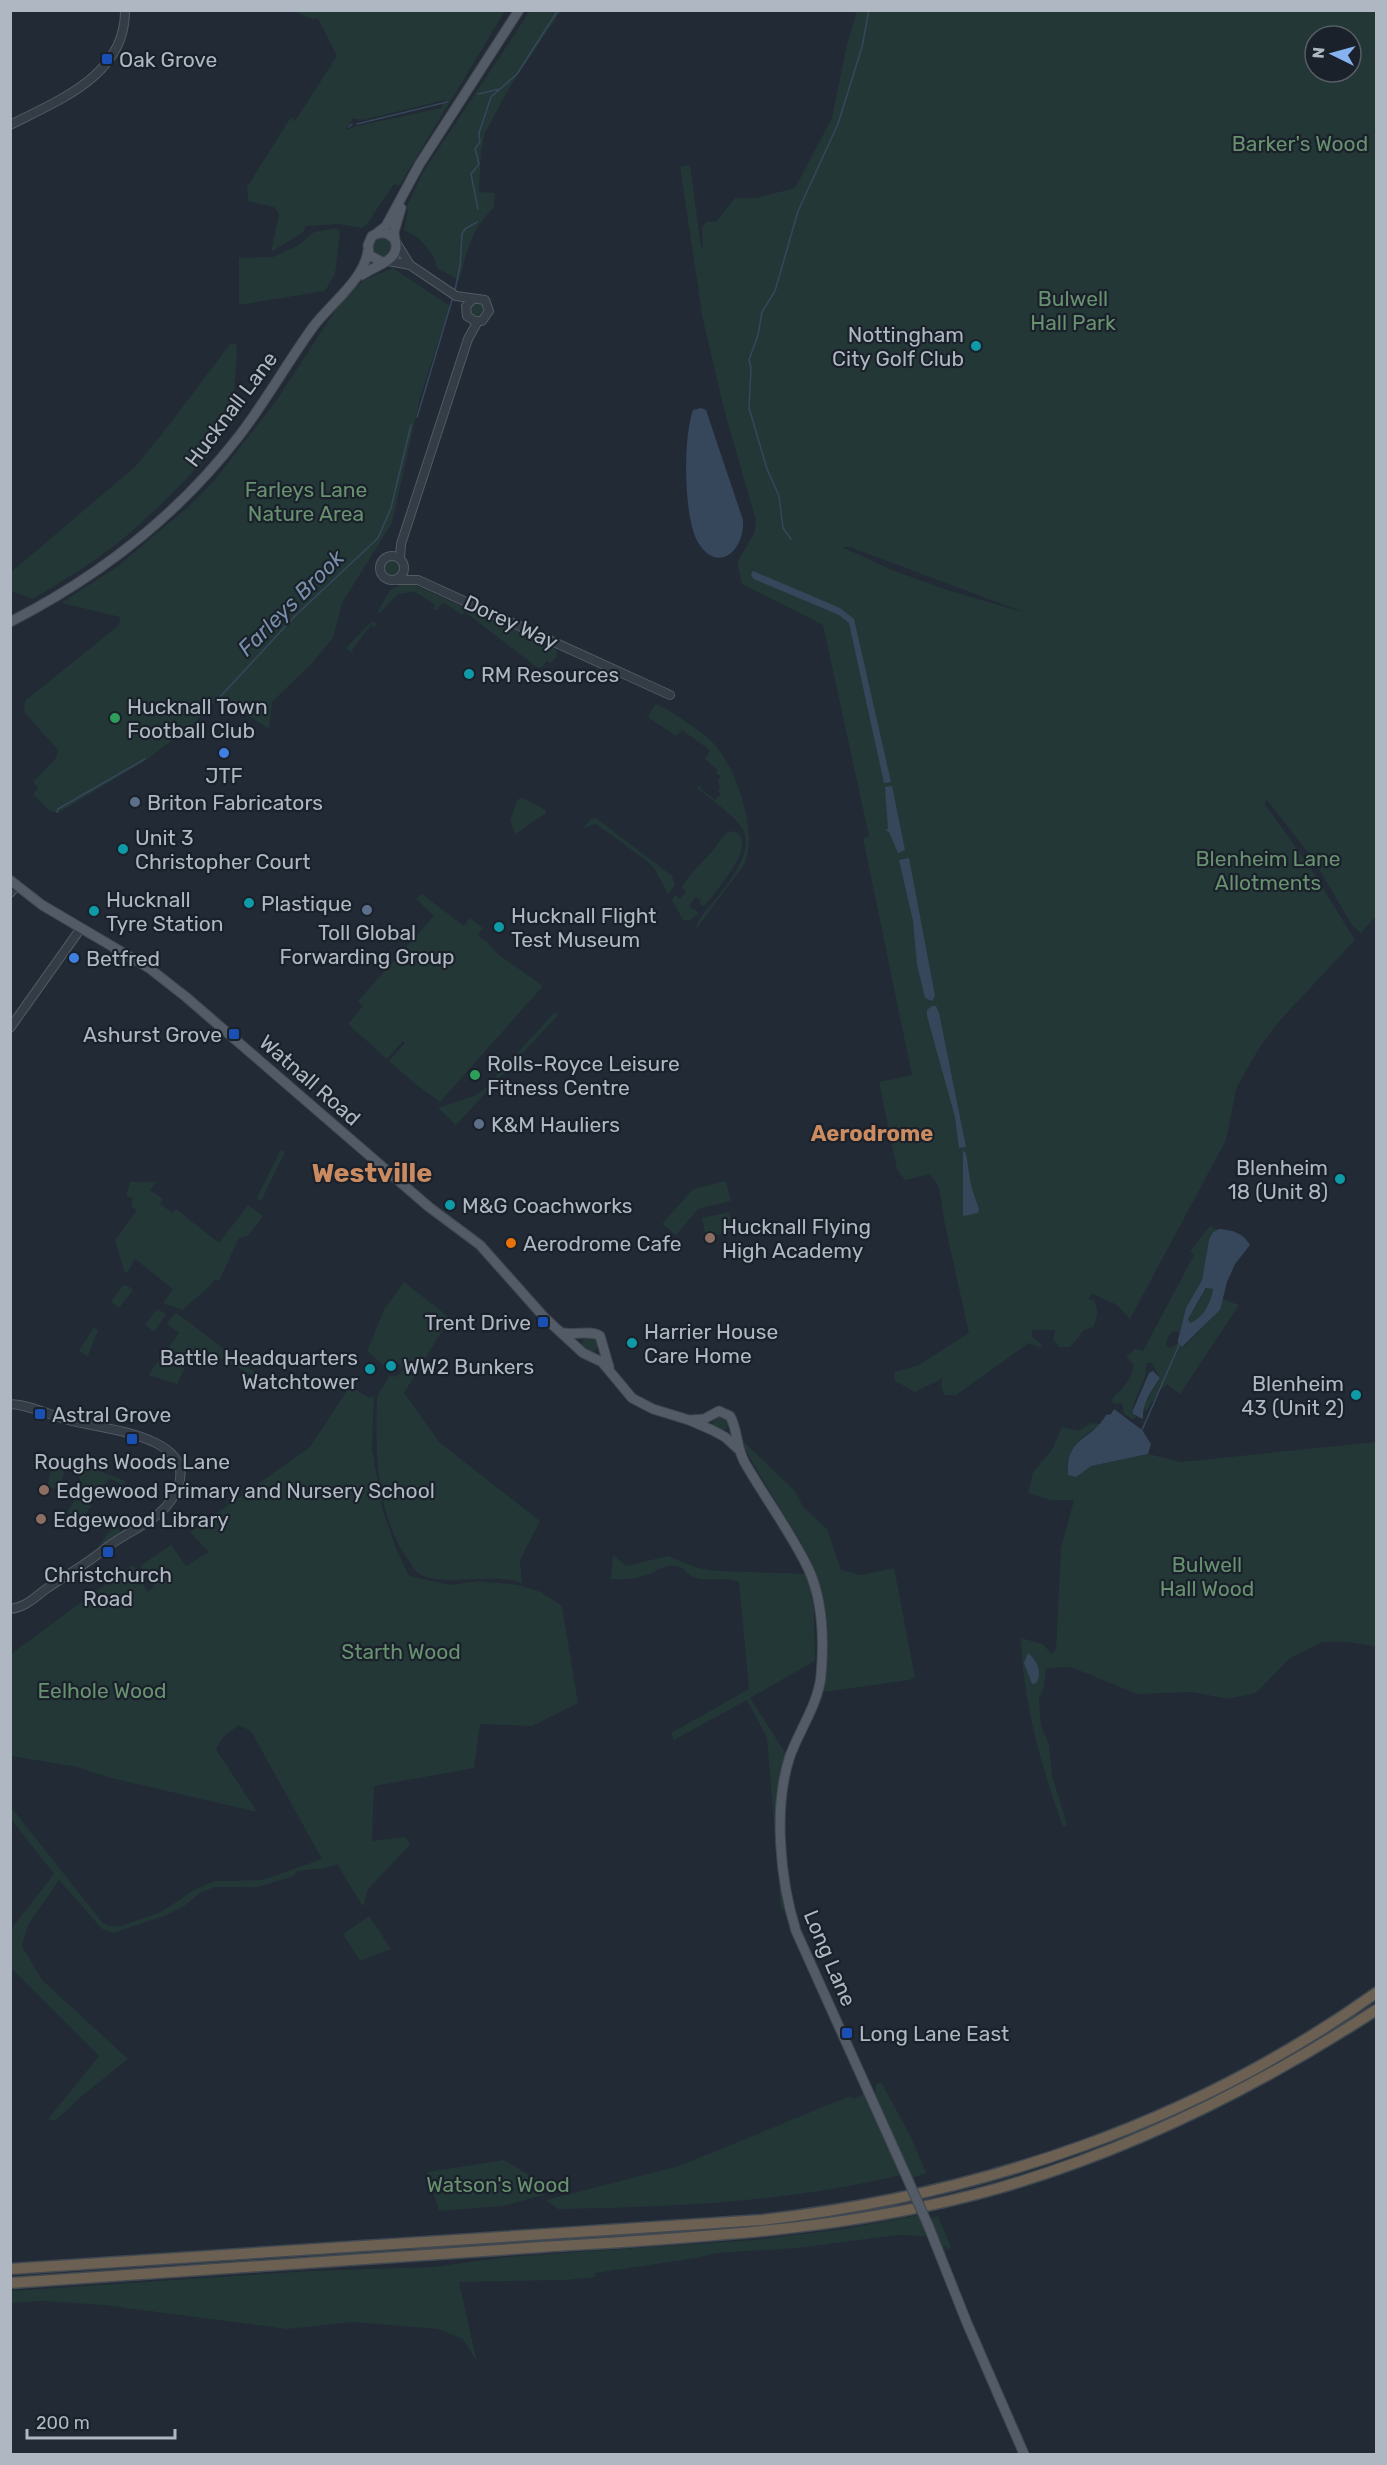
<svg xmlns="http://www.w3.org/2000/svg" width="1387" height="2465" font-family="Rubik,sans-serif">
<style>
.green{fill:#243737;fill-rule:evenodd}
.water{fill:#36475b;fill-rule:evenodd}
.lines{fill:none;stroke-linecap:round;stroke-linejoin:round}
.stream{stroke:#36475b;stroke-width:1.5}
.minor-casing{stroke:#525a63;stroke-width:10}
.major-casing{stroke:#3e454f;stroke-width:11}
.highway-casing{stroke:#3f4750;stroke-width:13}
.minor{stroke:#343c46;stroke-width:8}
.major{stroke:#525b66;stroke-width:9}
.highway{stroke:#6b6052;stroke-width:10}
.major-bridge-casing{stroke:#3e454f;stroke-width:11;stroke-linecap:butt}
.major-bridge{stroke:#525b66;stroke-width:9}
.transit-dot{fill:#1a4fb4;stroke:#1a212a;stroke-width:2}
.culture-dot{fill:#0f9aa8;stroke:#1a212a;stroke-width:2}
.leisure-dot{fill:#2e9e5b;stroke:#1a212a;stroke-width:2}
.shop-dot{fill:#3f7fe0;stroke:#1a212a;stroke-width:2}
.service-dot{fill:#5c6f8a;stroke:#1a212a;stroke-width:2}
.education-dot{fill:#8d6e63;stroke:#1a212a;stroke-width:2}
.food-dot{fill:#e8710a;stroke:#1a212a;stroke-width:2}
.labels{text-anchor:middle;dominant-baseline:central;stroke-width:4.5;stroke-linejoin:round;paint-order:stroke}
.poi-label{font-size:21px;fill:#aeb7c2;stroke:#1a212a;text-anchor:start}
.park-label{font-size:21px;fill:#689170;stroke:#1a212a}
.street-label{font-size:21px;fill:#aeb7c2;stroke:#1a212a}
.water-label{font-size:22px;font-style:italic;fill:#788fa9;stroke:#1a212a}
.neighbourhood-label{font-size:22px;font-weight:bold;fill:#cb8b61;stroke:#1a212a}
.district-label{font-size:27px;font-weight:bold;fill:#cb8b61;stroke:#1a212a}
</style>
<rect width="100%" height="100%" fill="#212a35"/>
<!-- green -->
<path class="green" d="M293,11H505L399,186L394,184L367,224L362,228L339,224L306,226L303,232L271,252L279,214L274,207L248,201L247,187L291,117L295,121L337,56L318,18L312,19ZM445,100L441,108L357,126L346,130L353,118L363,120Z
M530,11H561L509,88L485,133L481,151L479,192L495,193L494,208C472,227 466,254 459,280L438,269L432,254L418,237L404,230L408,210L406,208L423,172Z
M857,11H1376V916L1361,933L1352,925L1313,859L1267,800L1264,803L1308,864L1355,940L1284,1016L1263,1042L1244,1074L1236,1089L1226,1140L1130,1319L1117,1305L1092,1294L1088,1299L1093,1300C1099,1308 1098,1318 1093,1327L1084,1330L1070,1347H1059L1053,1339L1055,1330H1032V1336L1042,1345L1041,1348L1029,1343L956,1395H944L941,1385L943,1378L915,1392L895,1381L894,1372L917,1366L969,1333L945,1225L939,1187L930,1174L905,1180L897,1169L879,1082L912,1075L863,838L869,836L823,625L742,584L737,562L754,534L756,521L725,413L703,320L680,167L690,165L701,247L703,248L702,227L706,222H716L735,198H756L795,188L832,118L847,44ZM1315,36H1351V72H1315ZM842,547H850L1026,613L947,590L892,570Z
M336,228L340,232L335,274L325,291L239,305V258L273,257L297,246L314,232Z
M379,236L392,240L391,256L385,259L373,254L371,243Z
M393,268L450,306L420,398L392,523L342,603L333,638L312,663L272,702L269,729L226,702L217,700L192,725L146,760L58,813L50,811L33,794L38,788L33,782L56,758L58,750L24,712L25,701L119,625L120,617L61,603L118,566L188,507L214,481L276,401L338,306L364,280Z
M473,302H483L487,311L478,319L470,314V306Z
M231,343L236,344L237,353L232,416L205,450L211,453C183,482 156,511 125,537C97,561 64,580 33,599L11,591V572L135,467L162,434Z
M383 568a9 9 0 1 1 18 0a9 9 0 1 1-18 0Z
M405,583L415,585L556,649L557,656L550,663L547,661L542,667L538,668L465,612L462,615L443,602L436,611L433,609L435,605L415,592L398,594L380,613L378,611L390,590Z
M372,621L377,624L374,627L371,625L352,650L354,654L346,648Z
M656,704C669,709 709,736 717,747C737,772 759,835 744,865L696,929L698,921C714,899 759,856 742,828C735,816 709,798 697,788L701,784L700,788L715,800L721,794L718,791L720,788L718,780L721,777L716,773L718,770L705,759L710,750L682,730L676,736L649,718V714Z
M520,798L525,799L546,810V813L511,837L515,833L510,821L517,801Z
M596,818L672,876L675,885L668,894L654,868L647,861L596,824L583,828L591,819Z
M731,831C765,837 713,895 704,906L699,903L701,900L696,897L689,906L699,913L689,921L683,920L672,900L675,895L680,899L686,891L681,887C690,875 699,865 709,855C717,847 721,835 731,831Z
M422,894L464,926L469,918L483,928L478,935L480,938L487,942L499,955L543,986L440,1102L414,1083L389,1061L405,1043L403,1041L387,1059L348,1024L363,1006L358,1001L434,916L416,899Z
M555,1012L558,1015L456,1125L438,1108L476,1095L484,1089Z
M281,1149L285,1152L261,1201L257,1198Z
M726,1181L731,1201L698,1209L676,1235L662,1224L693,1189Z
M130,1182H156L150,1190L163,1199L160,1204L173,1213L176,1209L219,1243L248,1205L263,1216L248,1236L239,1238L219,1281L215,1279C207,1292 193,1298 183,1310L163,1303L173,1289L135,1259L127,1273L124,1271L115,1240L137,1210L131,1207L133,1198L126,1196Z
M729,1212L734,1231L706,1238L702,1218Z
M1210,1226L1217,1230L1213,1232L1209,1240L1202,1280L1186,1308L1180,1332L1174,1331L1168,1336L1166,1346L1171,1348L1178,1343L1182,1347L1185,1346L1220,1310L1222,1299L1239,1305L1180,1394L1167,1384L1162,1388L1146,1411L1143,1407L1160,1378L1152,1363H1147C1145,1368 1146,1372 1145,1377C1141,1390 1132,1400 1133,1414L1137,1417L1132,1419L1124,1414L1122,1403L1115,1404L1112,1402L1113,1397C1123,1389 1132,1378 1134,1365L1126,1357L1135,1349L1143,1351L1194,1255L1190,1251Z
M404,1282L450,1318L404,1393L439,1442L540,1521L520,1560L522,1583C493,1572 439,1588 418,1573C415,1571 412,1565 410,1562C376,1518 375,1451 377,1398C378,1393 387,1381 390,1375L396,1377L404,1369L393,1359L385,1366L367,1351L385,1308Z
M122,1286H128L133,1290L119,1308L111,1302Z
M1207,1288L1213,1289C1211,1303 1203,1318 1190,1323L1188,1319Z
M157,1309L166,1314L154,1332L145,1325Z
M177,1313L261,1377L260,1379L204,1350L189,1359L177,1384L148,1375L179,1333L167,1324L173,1315Z
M94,1327L98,1330L88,1356L79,1351Z
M582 1344a8 8 0 1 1 16 0a8 8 0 1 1-16 0Z
M350,1386L369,1398L374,1396L372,1449L383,1511L396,1548L409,1576L450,1585L479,1581L518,1585L541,1592L562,1606L578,1703L532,1726L480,1724L474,1768L374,1786L372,1841L406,1837L410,1845L368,1889L363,1907L337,1864L326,1868L297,1871L294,1876L258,1887H215L200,1893L183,1907L164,1916L113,1933L102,1929L59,1880L28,1925L22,1946L42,1980L128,2059L82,2096L55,2121L48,2119L99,2056L11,1968V1929L54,1874L11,1819V1807L102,1922L109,1926H121L161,1912L194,1890L215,1881L263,1880L322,1859L251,1731L239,1725L224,1736L216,1749L257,1812L107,1777L78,1767L11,1756V1654L132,1565L136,1569L147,1592L154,1587L140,1566L171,1545L186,1566L209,1552L190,1532L310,1447Z
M713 1423a8 8 0 1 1 16 0a8 8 0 1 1-16 0Z
M1091,1423L1101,1424C1080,1439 1065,1447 1068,1475L1091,1466L1148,1454L1181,1462L1376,1442V1645L1373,1646L1348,1642H1322L1289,1659L1256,1693L1228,1699L1192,1692L1137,1694L1071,1667L1046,1668L1044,1687L1039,1699L1041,1726L1049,1744L1052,1775L1067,1825L1063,1827C1041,1766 1023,1703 1021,1638L1043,1644L1052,1655L1056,1649L1061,1548L1074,1500H1051L1028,1493L1033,1472L1052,1450L1062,1427L1078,1431Z
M741,1439L795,1491L803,1507L827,1529L841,1570L861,1575L894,1568L915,1677L909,1680L824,1692C830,1656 830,1616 819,1581C810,1553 790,1525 775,1500C763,1479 750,1461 741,1439Z
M52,1464L65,1467L60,1490L47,1487Z
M76,1467H88L126,1481L122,1485L110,1478L91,1499V1507L84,1516L86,1522L65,1517L82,1486Z
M115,1524L121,1532L112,1537L93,1554Z
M613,1555L626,1566L668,1556L698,1568L717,1571L807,1574L814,1609L815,1661L750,1698L786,1754L777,1794V1824L786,1909L781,1910L767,1738L747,1700L674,1740L671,1733L749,1689L739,1582C722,1575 696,1587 684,1569C667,1562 664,1568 649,1574C637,1579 623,1580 611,1579Z
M369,1916L391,1949L360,1961L343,1934Z
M881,2082L911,2137L926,2173L912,2178L875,2093L876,2085Z
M866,2093L901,2175C789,2202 673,2207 558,2209L546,2200L679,2166L850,2096L853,2099Z
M504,2160L541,2182L544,2195L503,2206L439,2211L427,2172Z
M919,2215L926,2236L897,2235L797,2248L716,2253L696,2258L595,2273L596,2277L566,2280L459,2282L477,2362L463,2339L438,2329L353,2322L287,2329L104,2305L43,2301L11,2303V2291L310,2271L433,2267L507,2257L754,2240L844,2229Z
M938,2216L951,2247L948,2250L944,2245L946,2257L943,2255L928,2219Z"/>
<!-- water -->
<path class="water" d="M701,408L706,410L743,520C745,550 719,574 699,544C683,520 683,437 693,410Z
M753,571L840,608L854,619L891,782L884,783L849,623L839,615L754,579L751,575Z
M892,786L905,850L898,853L889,832L885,830L888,829L885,787Z
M909,858L935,996L932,1001L925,998L917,964L913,921L899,860Z
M932,1006H936L939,1013L966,1147L959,1148L955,1117L927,1016V1010Z
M963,1151L966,1153L971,1186L979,1209L978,1213L963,1216Z
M1219,1229C1233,1230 1243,1233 1250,1245L1235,1264L1227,1282L1220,1310L1182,1347L1178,1343V1340L1186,1308L1202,1280L1209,1240L1213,1232ZM1206,1288L1213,1289C1211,1303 1203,1318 1190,1323L1188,1319Z
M1153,1371L1160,1378C1151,1392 1142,1403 1143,1419L1133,1414V1410L1149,1373Z
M1114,1409L1142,1430L1151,1444L1148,1454L1091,1466L1076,1477L1068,1475C1065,1436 1092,1441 1106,1415L1111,1414Z
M1028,1653C1037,1661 1043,1672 1036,1683L1032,1684L1024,1663Z"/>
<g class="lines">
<!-- stream -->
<path class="stream" d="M478,94L500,89
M357,124L447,102
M349,127L352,124
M478,209L471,174L479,164L475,149L480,142L479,133L491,97L517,74L558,10
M455,290L460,266L462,234L465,229L477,222
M417,417L453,297
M791,539L783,528L779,496L767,469L749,408L751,368L749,360L758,335L762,312L775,291L798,211L838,124L862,47L869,10
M219,698L295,616L378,538L391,508L411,425
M57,812L58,809L145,759
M1142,1430L1179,1345"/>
<!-- minor casing -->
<g class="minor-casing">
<path id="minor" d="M10,125C59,100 126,75 125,10
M397,244L410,265
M388,261L410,265L456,296L485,300L489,311L482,321H475L467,316L466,306L473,299
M380 568a12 12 0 1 1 24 0a12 12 0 1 1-24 0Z
M400,559L401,544L468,339L478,321
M397,580H418L670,695
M10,893L17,886
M10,1028L81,928
M10,1404C32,1405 51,1416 72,1421C103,1429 197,1436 178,1487C166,1520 131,1528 106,1548C87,1564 66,1575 46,1589C34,1598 26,1607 10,1609"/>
</g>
<!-- major casing -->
<g class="major-casing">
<path id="major" d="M377,233L386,226L419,165L519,10
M395,240L394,232L401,208
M362,275C375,265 402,261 395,240C389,232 381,231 372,236L368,245L369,255L382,262
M10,622C98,577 178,515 239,436C266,401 287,363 313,327C330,304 365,279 368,250
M10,880L42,905L149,968L186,997L429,1207L480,1245L544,1317L583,1353L602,1362L632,1398L653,1409L689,1420L712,1430L725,1437L738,1449
M564,1333C576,1335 591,1330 600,1336L609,1367
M690,1420L704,1419L719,1411L730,1416C738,1430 736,1448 745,1463C765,1498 790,1531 808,1568C823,1600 824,1642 821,1676C818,1704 800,1729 790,1756C773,1807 780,1880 796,1931L904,2171
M928,2225L967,2323L1024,2454"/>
</g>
<!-- highway casing -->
<g class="highway-casing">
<path id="highway" d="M10,2269L762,2220C982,2195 1195,2122 1376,1993
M10,2283C188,2271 365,2259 542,2247C698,2237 848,2231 999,2188C1134,2149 1259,2086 1376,2010"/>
</g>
<!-- minor -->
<use href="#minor" class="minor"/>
<!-- major -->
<use href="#major" class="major"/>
<!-- highway -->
<use href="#highway" class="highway"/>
<!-- major-bridge casing -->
<g class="major-bridge-casing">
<path id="major-bridge" d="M904,2171L928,2225"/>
</g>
<!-- major-bridge -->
<use href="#major-bridge" class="major-bridge"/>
</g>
<!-- markers -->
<g class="transit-dot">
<rect x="101" y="53" width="12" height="12" rx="3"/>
<rect x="228" y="1028" width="12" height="12" rx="3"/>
<rect x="537" y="1316" width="12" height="12" rx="3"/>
<rect x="34" y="1408" width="12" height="12" rx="3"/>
<rect x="126" y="1433" width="12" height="12" rx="3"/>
<rect x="102" y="1546" width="12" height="12" rx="3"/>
<rect x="841" y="2027" width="12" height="12" rx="3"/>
</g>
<g class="culture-dot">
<circle cx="976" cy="346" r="6"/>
<circle cx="469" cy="674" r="6"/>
<circle cx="123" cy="849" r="6"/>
<circle cx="249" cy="903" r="6"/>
<circle cx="94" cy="911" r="6"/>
<circle cx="499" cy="927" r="6"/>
<circle cx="1340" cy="1179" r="6"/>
<circle cx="450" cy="1205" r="6"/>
<circle cx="632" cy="1343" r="6"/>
<circle cx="391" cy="1366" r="6"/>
<circle cx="370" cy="1369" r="6"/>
<circle cx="1356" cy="1395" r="6"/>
</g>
<g class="leisure-dot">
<circle cx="115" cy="718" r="6"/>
<circle cx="475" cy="1075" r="6"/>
</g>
<g class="shop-dot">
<circle cx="224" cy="753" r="6"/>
<circle cx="74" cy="958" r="6"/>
</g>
<g class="service-dot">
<circle cx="135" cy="802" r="6"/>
<circle cx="367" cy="910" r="6"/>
<circle cx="479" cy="1124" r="6"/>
</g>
<g class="education-dot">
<circle cx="710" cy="1238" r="6"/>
<circle cx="44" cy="1490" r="6"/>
<circle cx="41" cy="1519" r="6"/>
</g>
<circle class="food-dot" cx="511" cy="1243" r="6"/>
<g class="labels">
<!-- poi labels -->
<g class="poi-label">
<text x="119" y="59">Oak Grove</text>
<text x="964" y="334" text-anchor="end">Nottingham<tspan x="964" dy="24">City Golf Club</tspan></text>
<text x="481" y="674">RM Resources</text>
<text x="127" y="706">Hucknall Town<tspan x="127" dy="24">Football Club</tspan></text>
<text x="224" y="775" text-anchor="middle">JTF</text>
<text x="147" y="802">Briton Fabricators</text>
<text x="135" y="837">Unit 3<tspan x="135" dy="24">Christopher Court</tspan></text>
<text x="106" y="899">Hucknall<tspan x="106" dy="24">Tyre Station</tspan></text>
<text x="261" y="903">Plastique</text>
<text x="511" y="915">Hucknall Flight<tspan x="511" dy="24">Test Museum</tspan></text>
<text x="367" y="932" text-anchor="middle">Toll Global<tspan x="367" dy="24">Forwarding Group</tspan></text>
<text x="86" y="958">Betfred</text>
<text x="222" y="1034" text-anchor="end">Ashurst Grove</text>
<text x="487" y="1063">Rolls-Royce Leisure<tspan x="487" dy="24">Fitness Centre</tspan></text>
<text x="491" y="1124">K&amp;M Hauliers</text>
<text x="1328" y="1167" text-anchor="end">Blenheim<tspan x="1328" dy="24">18 (Unit 8)</tspan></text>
<text x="462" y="1205">M&amp;G Coachworks</text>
<text x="722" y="1226">Hucknall Flying<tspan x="722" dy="24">High Academy</tspan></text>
<text x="523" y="1243">Aerodrome Cafe</text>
<text x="531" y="1322" text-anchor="end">Trent Drive</text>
<text x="644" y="1331">Harrier House<tspan x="644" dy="24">Care Home</tspan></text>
<text x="358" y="1357" text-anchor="end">Battle Headquarters<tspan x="358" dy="24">Watchtower</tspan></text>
<text x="403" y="1366">WW2 Bunkers</text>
<text x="1344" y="1383" text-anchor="end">Blenheim<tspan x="1344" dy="24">43 (Unit 2)</tspan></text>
<text x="52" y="1414">Astral Grove</text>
<text x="132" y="1461" text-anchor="middle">Roughs Woods Lane</text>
<text x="56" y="1490">Edgewood Primary and Nursery School</text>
<text x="53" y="1519">Edgewood Library</text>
<text x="108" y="1574" text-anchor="middle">Christchurch<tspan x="108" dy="24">Road</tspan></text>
<text x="859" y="2033">Long Lane East</text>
</g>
<!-- park labels -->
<g class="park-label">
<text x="1300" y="143">Barker's Wood</text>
<text x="1073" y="298">Bulwell<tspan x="1073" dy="24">Hall Park</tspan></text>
<text x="306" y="489">Farleys Lane<tspan x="306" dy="24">Nature Area</tspan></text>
<text x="1268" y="858">Blenheim Lane<tspan x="1268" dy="24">Allotments</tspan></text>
<text x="1207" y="1564">Bulwell<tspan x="1207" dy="24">Hall Wood</tspan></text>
<text x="401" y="1651">Starth Wood</text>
<text x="102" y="1690">Eelhole Wood</text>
<text x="498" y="2184">Watson's Wood</text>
</g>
<!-- street labels -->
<g class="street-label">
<text transform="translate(231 409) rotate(-53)">Hucknall Lane</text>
<text transform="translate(511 622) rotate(25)">Dorey Way</text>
<text transform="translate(310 1080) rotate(41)">Watnall Road</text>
<text transform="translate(830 1958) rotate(67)">Long Lane</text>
</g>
<!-- water labels -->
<g class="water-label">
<text transform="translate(291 603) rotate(-45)">Farleys Brook</text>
</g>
<!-- neighbourhood labels -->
<g class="neighbourhood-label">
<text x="872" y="1133">Aerodrome</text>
</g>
<!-- district labels -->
<g class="district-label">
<text x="372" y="1173">Westville</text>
</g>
</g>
<!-- border -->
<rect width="1387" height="2465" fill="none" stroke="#aeb7c2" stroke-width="24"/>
<!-- north arrow -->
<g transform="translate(1333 54) rotate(275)"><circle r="28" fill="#1a212a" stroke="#555d67" stroke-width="1.5"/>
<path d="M0-4.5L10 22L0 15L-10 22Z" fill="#86b3f0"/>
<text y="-9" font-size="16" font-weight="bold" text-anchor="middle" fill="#aeb7c2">N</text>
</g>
<!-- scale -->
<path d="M27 2429v9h148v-9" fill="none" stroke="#aeb7c2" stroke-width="3"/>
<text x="36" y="2429" font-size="18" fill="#aeb7c2" stroke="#1a212a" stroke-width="4.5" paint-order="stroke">200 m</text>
</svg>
